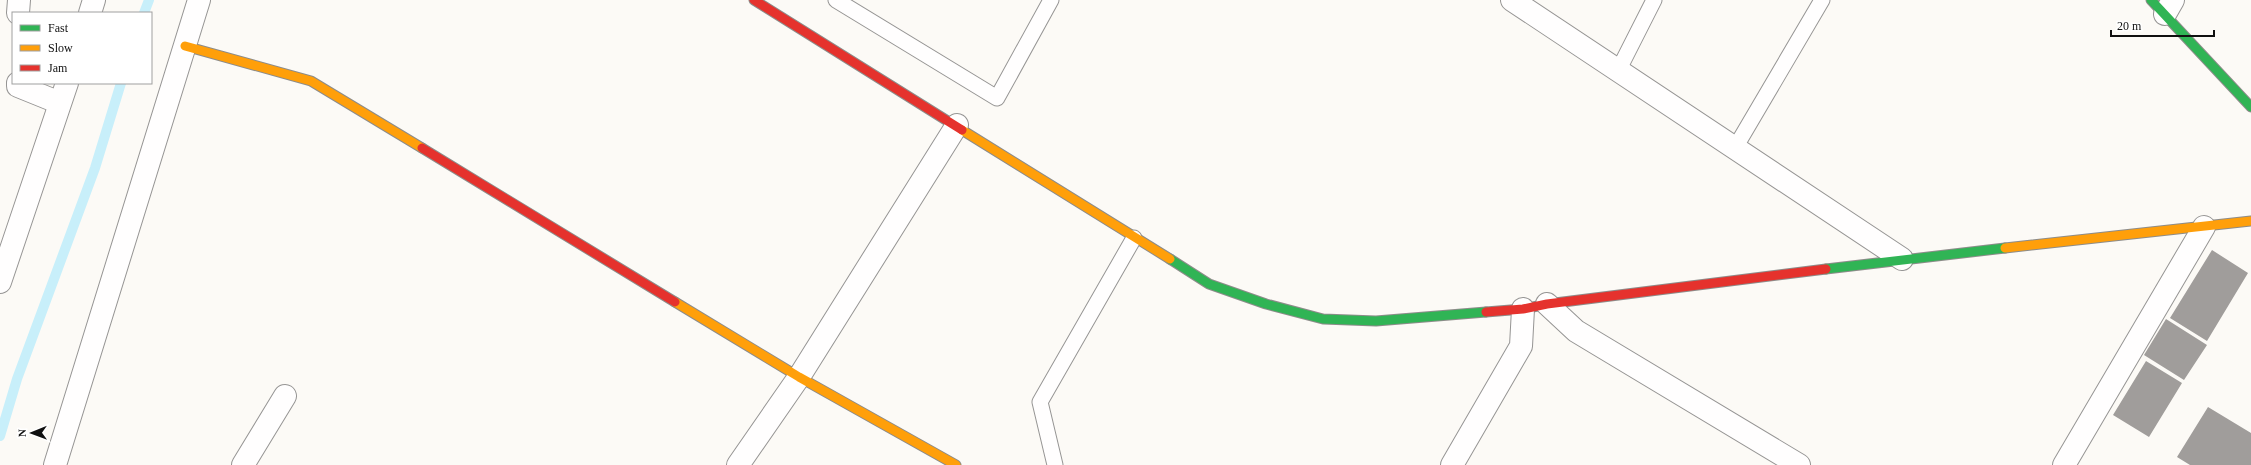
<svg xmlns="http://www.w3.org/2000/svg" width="2251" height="465" font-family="'Times New Roman',serif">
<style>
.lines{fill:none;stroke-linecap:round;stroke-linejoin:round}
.stream{stroke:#c8effa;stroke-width:10}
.building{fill:#a09d9b}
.lane-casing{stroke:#969594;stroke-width:17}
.street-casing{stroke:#969594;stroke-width:24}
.fast-casing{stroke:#8d8c8a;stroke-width:11}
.slow-casing{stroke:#8d8c8a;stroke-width:11}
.jam-casing{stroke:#8d8c8a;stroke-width:11}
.lane{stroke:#fffefe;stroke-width:15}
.street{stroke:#fffefe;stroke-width:22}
.fast{stroke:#30b455;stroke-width:9}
.slow{stroke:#ff9f0a;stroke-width:9}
.jam{stroke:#e5322d;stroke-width:9}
</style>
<rect width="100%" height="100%" fill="#fcfaf6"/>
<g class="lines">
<!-- stream -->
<path class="stream" d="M144,13L149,0
M0,436L17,379L95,168L121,83"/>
</g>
<!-- building -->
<path class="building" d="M2212,250L2248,273L2207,341L2170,318Z
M2166,319L2207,345L2184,380L2144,355Z
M2146,361L2182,383L2149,437L2113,415Z
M2208,407L2251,433V465H2190L2177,457Z"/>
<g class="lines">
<!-- lane casing -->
<g class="lane-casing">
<path id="lane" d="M836,0L997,98L1051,0
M1618,71L1654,0
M1735,148L1822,0
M1055,465L1040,402L1134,238"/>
</g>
<!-- street casing -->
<g class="street-casing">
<path id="street" d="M1512,0L1902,259
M18,13L19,0
M90,13L94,0
M2165,14L2173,0
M18,83V86L60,103
M0,282L67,83
M1547,304L1576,331L1799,465
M55,465L199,0
M243,465L285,396
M738,465L799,377L957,125
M1452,465L1521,346L1523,309
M2064,465L2204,227"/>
</g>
<!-- fast casing -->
<g class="fast-casing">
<path id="fast" d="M2151,0L2251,107
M1170,259L1209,284L1266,304L1323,319L1376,321L1486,312
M1826,269L2005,248"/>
</g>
<!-- slow casing -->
<g class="slow-casing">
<path id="slow" d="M185,46L311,81L422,148
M962,130L1170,259
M2005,248L2251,221
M675,302L799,377L956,465"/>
</g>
<!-- jam casing -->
<g class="jam-casing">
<path id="jam" d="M754,0L962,130
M422,148L675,302
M1486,312L1523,309L1547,304L1826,269"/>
</g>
<!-- lane -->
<use href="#lane" class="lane"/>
<!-- street -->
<use href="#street" class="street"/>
<!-- fast -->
<use href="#fast" class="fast"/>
<!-- slow -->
<use href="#slow" class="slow"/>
<!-- jam -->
<use href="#jam" class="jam"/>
</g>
<!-- legend -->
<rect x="12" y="12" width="140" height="72" fill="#ffffff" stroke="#9f9f9f"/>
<rect x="20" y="25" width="20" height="6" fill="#30b455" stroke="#9f9f9f"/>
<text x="48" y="32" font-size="12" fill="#101010">Fast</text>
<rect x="20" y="45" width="20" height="6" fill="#ff9f0a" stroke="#9f9f9f"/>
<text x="48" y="52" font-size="12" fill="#101010">Slow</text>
<rect x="20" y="65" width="20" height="6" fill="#e5322d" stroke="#9f9f9f"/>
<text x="48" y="72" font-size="12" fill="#101010">Jam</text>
<!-- north arrow -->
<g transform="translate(32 433) rotate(269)" stroke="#ffffff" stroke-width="3" paint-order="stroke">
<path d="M0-3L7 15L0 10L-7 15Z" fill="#101010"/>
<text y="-6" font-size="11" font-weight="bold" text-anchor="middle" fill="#101010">N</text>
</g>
<!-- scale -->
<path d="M2111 30v6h103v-6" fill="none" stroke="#101010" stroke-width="2"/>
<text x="2117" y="30" font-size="12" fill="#101010" stroke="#ffffff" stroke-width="3" paint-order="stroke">20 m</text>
</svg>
